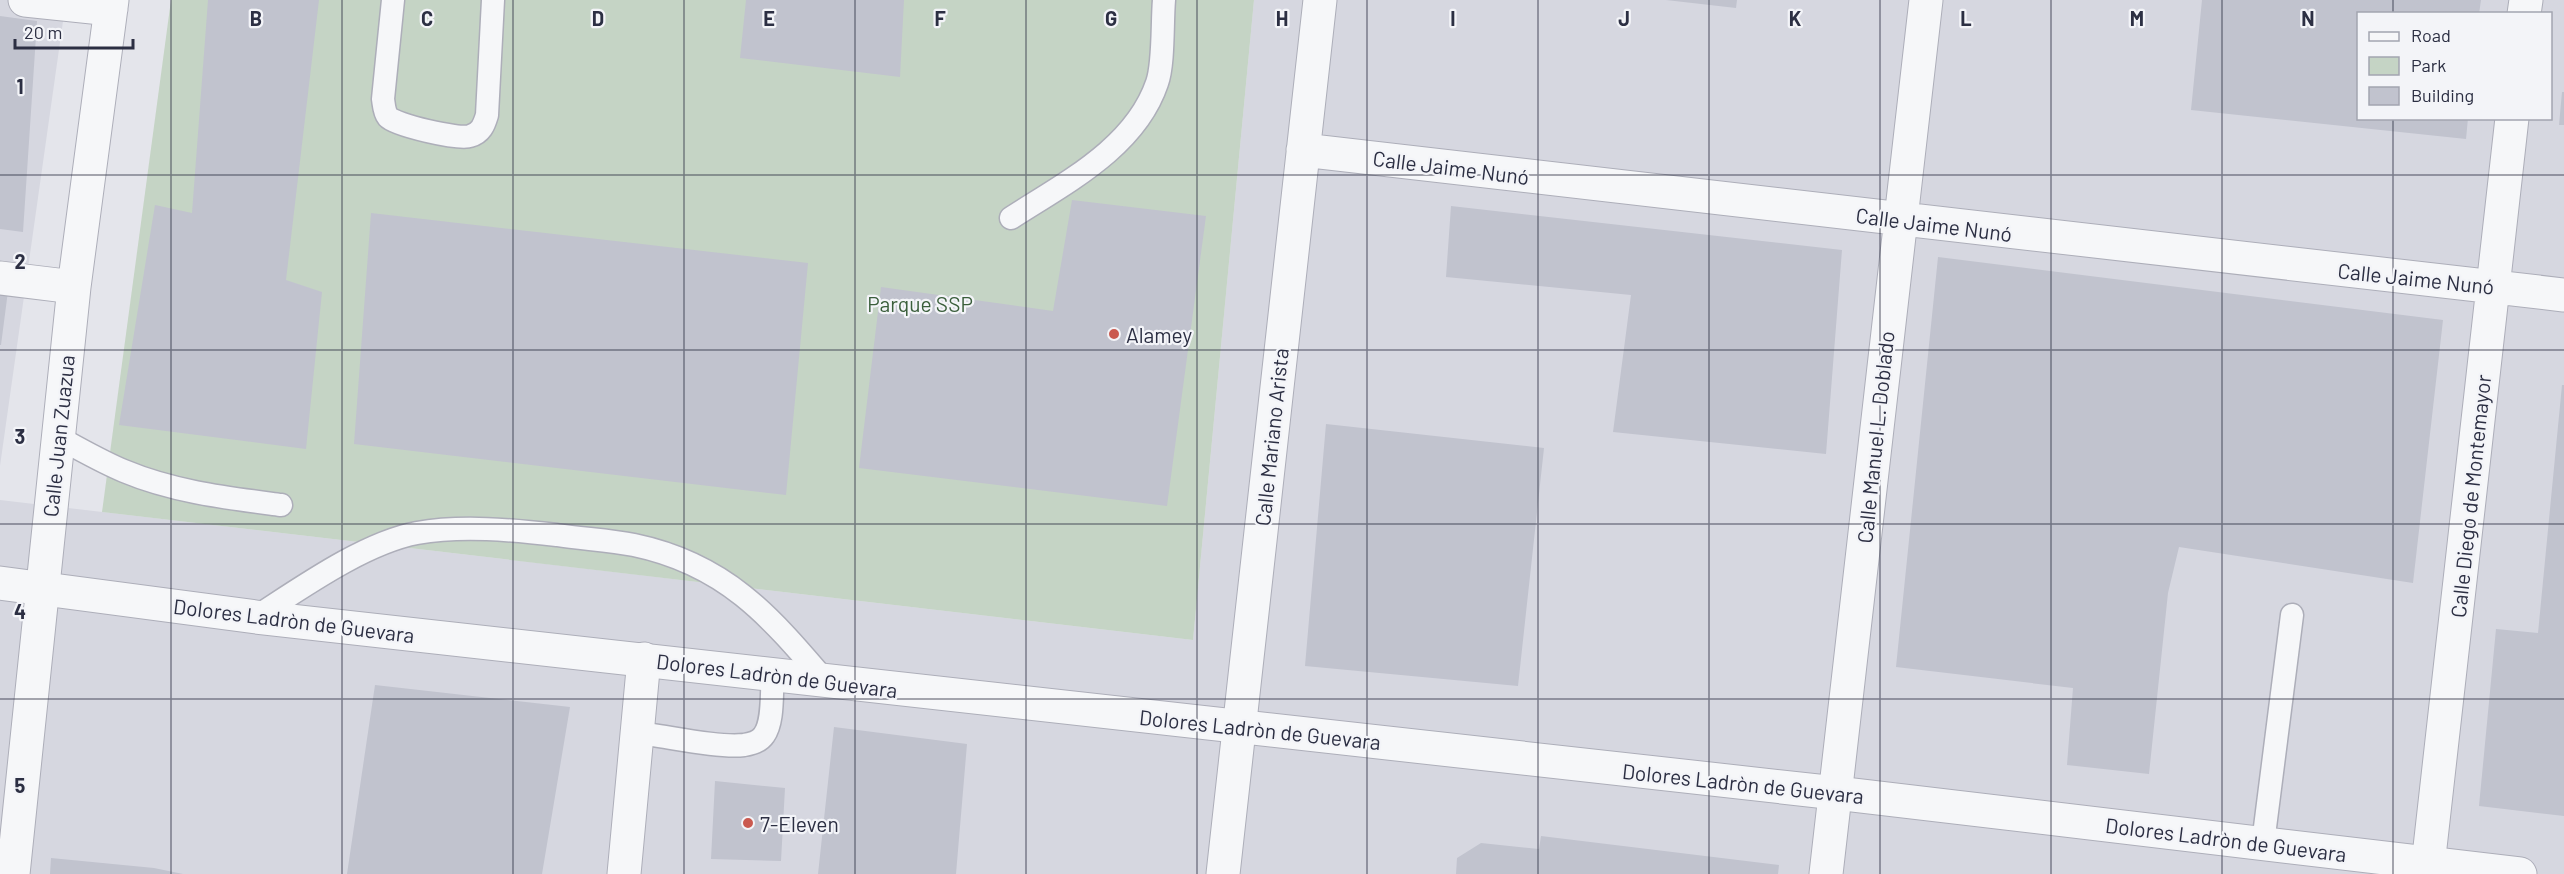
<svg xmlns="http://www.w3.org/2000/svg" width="2564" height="874" font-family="Barlow,sans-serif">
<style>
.built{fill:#d6d7e0;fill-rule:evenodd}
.green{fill:#c5d4c5}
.building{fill:#c1c3ce}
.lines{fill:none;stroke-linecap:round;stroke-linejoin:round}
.service-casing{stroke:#adaeb9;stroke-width:25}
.minor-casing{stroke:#adaeb9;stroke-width:35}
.tertiary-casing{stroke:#adaeb9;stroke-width:35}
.service{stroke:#f6f7f9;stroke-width:22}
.minor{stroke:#f6f7f9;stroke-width:33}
.tertiary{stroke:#f6f7f9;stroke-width:33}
.grid{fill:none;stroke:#2c2f43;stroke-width:1.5;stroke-opacity:0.55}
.poi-dot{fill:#ca594f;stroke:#f3f4f8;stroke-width:2}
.labels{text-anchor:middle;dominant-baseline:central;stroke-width:4.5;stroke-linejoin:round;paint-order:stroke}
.street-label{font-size:21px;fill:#2c2f43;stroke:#f3f4f8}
.park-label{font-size:21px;fill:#3a5e3b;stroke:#f3f4f8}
.poi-label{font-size:21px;fill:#2c2f43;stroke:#f3f4f8;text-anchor:start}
.grid-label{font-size:20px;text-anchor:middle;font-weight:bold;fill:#2c2f43;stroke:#f3f4f8;stroke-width:4.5;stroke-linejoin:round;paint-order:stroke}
</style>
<rect width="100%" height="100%" fill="#e4e5eb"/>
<!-- built -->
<path class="built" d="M0,0H66L0,466Z
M1254,0H2564V874H0V500L1193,640ZM2358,14H2550V118H2358Z"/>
<!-- green -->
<path class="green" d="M171,0H1254L1193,640L102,512Z"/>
<!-- building -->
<path class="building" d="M208,0H319L286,280L322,292L306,449L119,425L155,205L192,213Z
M746,0H904L900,77L740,58Z
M1666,0H1737L1736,8Z
M2202,0H2481L2479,14H2358V118H2468L2466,139L2191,110Z
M0,16L37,21L23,232L0,229Z
M2562,92H2564V125H2559Z
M1072,200L1206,216L1167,506L859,468L881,287L1053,311Z
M1451,206L1842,250L1826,454L1613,432L1631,295L1446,277Z
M371,213L808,263L786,495L354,444Z
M1938,257L2443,320L2413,583L2179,547L2168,593L2149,774L2067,765L2073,688L1896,667Z
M0,290L8,291L1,345H0Z
M2562,385H2564V816L2479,806L2496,629L2538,633Z
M1326,424L1544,448L1518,686L1305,666Z
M375,685L570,707L542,874H347Z
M834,727L967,744L956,874H818Z
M715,781L785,788L781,861L711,859Z
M1541,836L1779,865L1778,874H1456L1457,858L1481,843L1539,849Z
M51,858L154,868L183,874H50Z"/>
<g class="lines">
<!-- service casing -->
<g class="service-casing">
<path id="service" d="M393,0L383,99C384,105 384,112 388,117C395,125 459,140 470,136C481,133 484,125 487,115L493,0
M1011,218C1065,183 1135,148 1157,83C1164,64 1162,22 1164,0
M59,438C80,449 102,462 124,471C174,492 228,498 281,505
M256,617C301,588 364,543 417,533C462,525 512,530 557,535C583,539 609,540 634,545C725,564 769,615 826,682
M638,733C666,736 717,748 744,745C751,744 760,741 764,735C774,721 771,692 773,675
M2263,843L2292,615"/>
</g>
<!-- minor casing -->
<g class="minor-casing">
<path id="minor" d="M25,0L111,9
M2524,14L2526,0
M1303,150L2564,295
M0,278L74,287
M13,874L74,287L112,0
M624,874L644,659
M1223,874L1320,0
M1826,874L1926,0
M2427,874L2512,118"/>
</g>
<!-- tertiary casing -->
<g class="tertiary-casing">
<path id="tertiary" d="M0,583L256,617L1836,793L2520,874"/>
</g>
<!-- service -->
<use href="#service" class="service"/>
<!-- minor -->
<use href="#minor" class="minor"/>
<!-- tertiary -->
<use href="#tertiary" class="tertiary"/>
</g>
<!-- grid -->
<path class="grid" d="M171,0V874M342,0V874M513,0V874M684,0V874M855,0V874M1026,0V874M1197,0V874M1367,0V874M1538,0V874M1709,0V874M1880,0V874M2051,0V874M2222,0V874M2393,0V14M2393,118V874M0,175H2564M0,350H2564M0,524H2564M0,699H2564"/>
<!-- markers -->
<g class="poi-dot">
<circle cx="1114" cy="334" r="6"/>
<circle cx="748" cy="823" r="6"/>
</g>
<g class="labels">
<!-- street labels -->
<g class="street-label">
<text transform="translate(1451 167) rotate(7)">Calle Jaime Nunó</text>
<text transform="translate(1934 224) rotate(7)">Calle Jaime Nunó</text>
<text transform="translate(2416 278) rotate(6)">Calle Jaime Nunó</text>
<text transform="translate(58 436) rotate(-84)">Calle Juan Zuazua</text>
<text transform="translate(1271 437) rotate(-84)">Calle Mariano Arista</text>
<text transform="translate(1875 437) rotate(-84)">Calle Manuel L. Doblado</text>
<text transform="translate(2470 496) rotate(-84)">Calle Diego de Montemayor</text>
<text transform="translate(294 620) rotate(7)">Dolores Ladròn de Guevara</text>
<text transform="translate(777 675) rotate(7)">Dolores Ladròn de Guevara</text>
<text transform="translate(1260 729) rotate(6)">Dolores Ladròn de Guevara</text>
<text transform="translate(1743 783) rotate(6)">Dolores Ladròn de Guevara</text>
<text transform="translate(2226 839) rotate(7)">Dolores Ladròn de Guevara</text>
</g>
<!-- park labels -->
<g class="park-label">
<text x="920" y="303">Parque SSP</text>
</g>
<!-- poi labels -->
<g class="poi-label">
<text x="1126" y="334">Alamey</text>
<text x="760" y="823">7-Eleven</text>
</g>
</g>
<g class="grid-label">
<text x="256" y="26">B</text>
<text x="427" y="26">C</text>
<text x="598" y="26">D</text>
<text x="769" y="26">E</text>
<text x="940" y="26">F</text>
<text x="1111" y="26">G</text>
<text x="1282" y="26">H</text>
<text x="1453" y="26">I</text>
<text x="1624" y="26">J</text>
<text x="1795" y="26">K</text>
<text x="1966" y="26">L</text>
<text x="2137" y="26">M</text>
<text x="2308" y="26">N</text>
<text x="20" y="94">1</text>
<text x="20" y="269">2</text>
<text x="20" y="444">3</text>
<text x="20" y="619">4</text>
<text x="20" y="793">5</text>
</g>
<!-- legend -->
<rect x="2357" y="12" width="195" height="108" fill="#f3f4f8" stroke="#a3a5b0" stroke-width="1.5"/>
<rect x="2369" y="32" width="30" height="9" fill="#f6f7f9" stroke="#a3a5b0" stroke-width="1.5"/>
<text x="2411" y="42" font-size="18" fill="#2c2f43">Road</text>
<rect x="2369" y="57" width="30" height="18" fill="#c5d4c5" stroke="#a3a5b0" stroke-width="1.5"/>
<text x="2411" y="72" font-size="18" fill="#2c2f43">Park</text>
<rect x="2369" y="87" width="30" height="18" fill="#c1c3ce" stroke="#a3a5b0" stroke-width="1.5"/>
<text x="2411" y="102" font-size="18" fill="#2c2f43">Building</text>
<!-- scale -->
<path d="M15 39v9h118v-9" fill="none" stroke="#2c2f43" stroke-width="3"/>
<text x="24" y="39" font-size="18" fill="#2c2f43" stroke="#f3f4f8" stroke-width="4.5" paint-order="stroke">20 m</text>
</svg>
